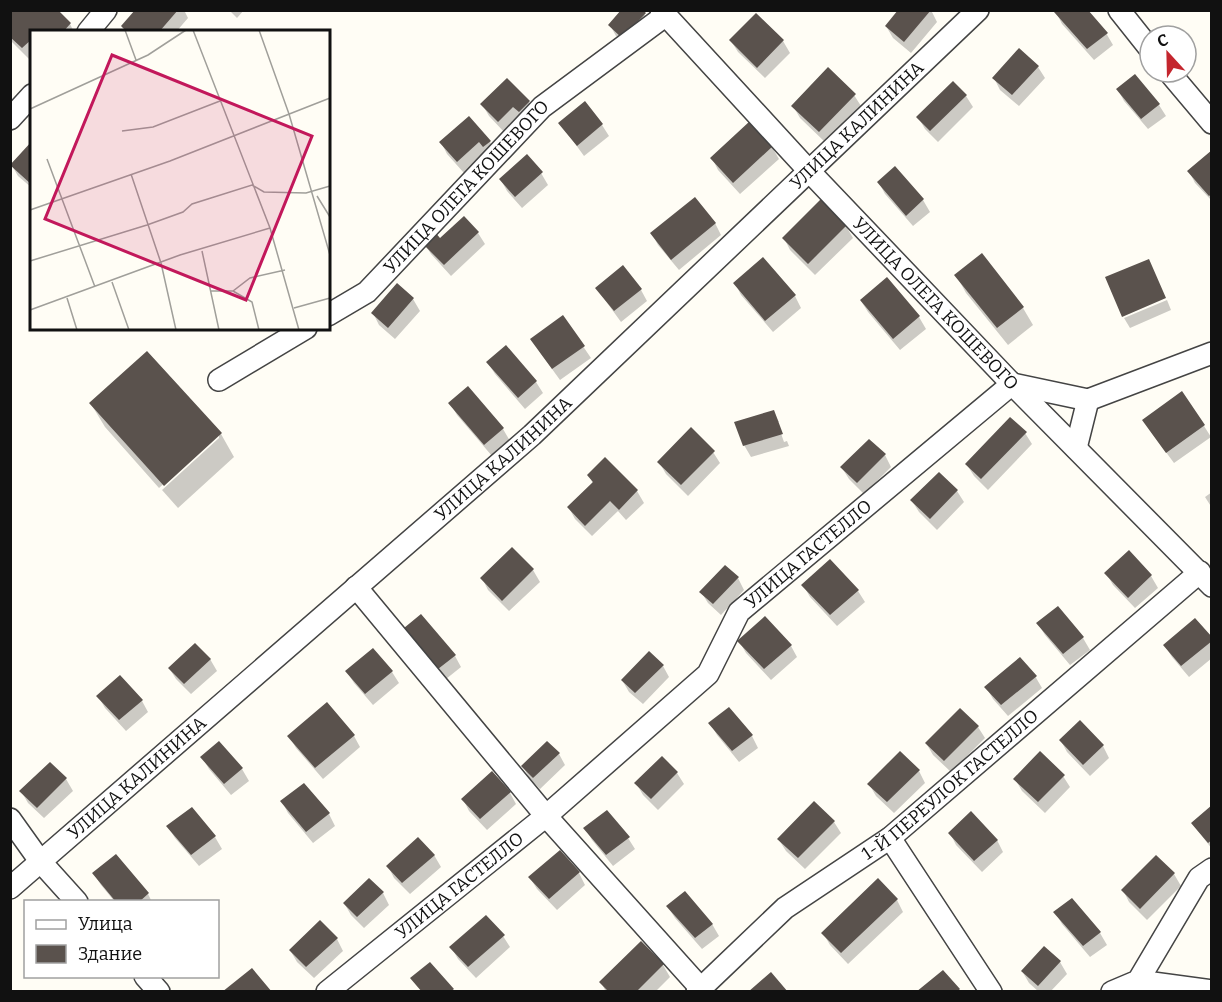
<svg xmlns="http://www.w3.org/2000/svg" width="1222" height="1002" font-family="Bitter,serif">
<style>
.shadow{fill:#0003}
.building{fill:#5a524d}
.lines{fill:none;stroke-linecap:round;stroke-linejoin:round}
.minor-casing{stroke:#444;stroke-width:24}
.minor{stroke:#fff;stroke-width:21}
.labels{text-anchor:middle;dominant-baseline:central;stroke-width:6;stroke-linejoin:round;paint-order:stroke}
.street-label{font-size:18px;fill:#111;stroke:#fff}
.inset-road{fill:none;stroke:#a09f9a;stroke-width:1.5}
.view{fill:#c2185b;fill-opacity:0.15;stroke:#c2185b;stroke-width:3}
.inset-edge{fill:none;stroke:#111;stroke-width:3}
</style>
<rect width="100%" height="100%" fill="#fffdf5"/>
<!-- shadow -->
<path class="shadow" d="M14,10L70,24L74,32H32V57L29,59L10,40V14Z
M137,10H184L188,18L176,32H126L123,26Z
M229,10H244L237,18Z
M641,10L652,26L630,49L616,36L610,25Z
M900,10H931L937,22L911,53L893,38L886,26Z
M1056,12L1106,33L1113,45L1094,60L1062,24Z
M731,41H783L790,53L765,78L738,52Z
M1038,67L1045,78L1019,106L1000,90L994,78Z
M953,83L966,96L973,107L938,142L925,129L918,117Z
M1118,90L1159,105L1166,116L1148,129L1124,101Z
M854,95L861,106L826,143L800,118L793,106Z
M529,102L535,114L505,133L489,116L482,104Z
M560,123L602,125L609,136L584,156Z
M750,123L772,147L779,159L740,194L718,170L712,158Z
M441,142H490L496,153H486L464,173L447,154Z
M32,144V188L18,176L11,164Z
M1212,153V201L1195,183L1189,171Z
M895,168L923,200L930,212L913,226L885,194L879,183Z
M541,173L548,185L522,208L507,191L501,180Z
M821,201L846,226L853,238L815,275L790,250L784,238Z
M715,223L721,235L679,270L658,245L652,234Z
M478,233L485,244L451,276L431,254L424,243Z
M763,259L795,296L801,308L773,332L741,295L735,283Z
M956,275L1023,308L1033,325L1008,345L966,293Z
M887,279L919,317L926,329L900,350L868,312L861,301Z
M597,289L641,290L647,301L621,322Z
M413,299L420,311L395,339L379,325L373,313Z
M1167,300L1171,310L1130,328L1124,318Z
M563,317L591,358L560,380L539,351Z
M488,363L536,382L543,393L525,409L495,374Z
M467,388L503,429L510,441L492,456L457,415L450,403Z
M91,404L221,434L234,457L178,508L162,490L219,438V434L159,488L105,427Z
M774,412L779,422H777L784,442L787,441L789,446L751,457L744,445Z
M1204,426L1211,437L1174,463L1151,432Z
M1025,433L1032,444L988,490L974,476L967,465Z
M713,452L720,463L688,496L666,474L659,462Z
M885,455L891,467L864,494L849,479L842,468Z
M605,459L637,491L644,503L626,520L618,511L592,536L575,519L569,508L593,484L589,475Z
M939,474L957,491L964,502L937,530L919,512L912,501Z
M1212,492V508L1205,497Z
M533,570L540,582L509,611L488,590L482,578Z
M1106,573L1151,576L1158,588L1135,608L1113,585Z
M738,578L744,590L721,615L708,603L701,592Z
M803,585L858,591L865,602L837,626L810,597Z
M1058,608L1083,638L1090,650L1070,665L1045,635L1038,624Z
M406,628L455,656L461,667L446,679L412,640Z
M1212,640V658L1189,677L1172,657L1165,646Z
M739,641L791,646L797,657L771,680L746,653Z
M373,650L392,672L399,683L373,705L354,683L347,672Z
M210,659L217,671L191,694L176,679L169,668Z
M663,666L669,677L643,704L629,692L622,680Z
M1035,676L1042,688L1008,716L993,699L986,687Z
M98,696L142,701L148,712L126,731L105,708Z
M960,710L978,727L985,738L951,772L933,755L926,743Z
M710,723L752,736L758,748L739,762L717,735Z
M289,736H354L360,747L323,779L296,748Z
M1061,741L1103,746L1109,758L1090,776L1067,752Z
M219,743L242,769L249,781L231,795L209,769L202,757Z
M559,754L565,765L540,789L529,778L523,766Z
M50,764L66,779L73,791L44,818L28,803L21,791Z
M919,771L925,783L894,813L876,796L869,784Z
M677,773L684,784L658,810L643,795L636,783Z
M1063,776L1070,787L1045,813L1022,791L1015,779Z
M510,793L516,804L487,830L469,811L463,799Z
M282,802L329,814L335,826L313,843L288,813Z
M1212,807V849L1192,823Z
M192,809L215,837L222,849L199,866L175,838L168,827Z
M834,822L841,833L805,869L786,851L779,840Z
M585,828L628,838L635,849L613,866L592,840Z
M950,833L997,840L1003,852L982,872L956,845Z
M559,852L579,873L585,885L557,910L537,889L530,878Z
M434,855L441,867L410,894L394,878L388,866Z
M115,856L148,894L152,902H115L101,885L94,874Z
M1174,874L1181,886L1147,920L1129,902L1123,890Z
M383,893L389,905L364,928L351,915L344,903Z
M897,900L903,912L848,964L830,945L823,933Z
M1072,900L1100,933L1107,945L1090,957L1062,924L1055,912Z
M668,907L712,924L719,936L702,949L675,918Z
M320,922L337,939L343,951L314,978L297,962L290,950Z
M503,936L510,947L476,978L458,959L451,947Z
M641,943L663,965L670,977L655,992H606L601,982Z
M1060,962L1067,974L1050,992H1039L1029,983L1022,971Z"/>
<!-- building -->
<path class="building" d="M12,10H58L71,23L63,32H32V39L22,48L10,37Z
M135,10H178L159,32H127L121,26Z
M621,10H643L646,13L622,38L608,25Z
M898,10H931L904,42L885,26Z
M1055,10H1088L1108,33L1087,49L1054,12Z
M756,13L784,40L757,68L729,40Z
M1019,48L1039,66L1012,95L992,78Z
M828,67L856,94L819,132L791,106Z
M1135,74L1160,104L1141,119L1116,89Z
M507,78L530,101L519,112L513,107L498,122L480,104Z
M953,81L967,95L930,131L916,117Z
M585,101L603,124L577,146L558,123Z
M469,116L491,141L483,147L479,142L457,162L439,142Z
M750,121L773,146L733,183L710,158Z
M32,141V185L10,165Z
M1212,150V194L1209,196L1187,171Z
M527,154L543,172L515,197L499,179Z
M895,166L924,199L906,216L877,182Z
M695,197L716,223L671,260L650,233Z
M821,199L847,225L808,264L782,238Z
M464,216L479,232L444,265L422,243L434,231L440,238Z
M982,253L1024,307L997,328L954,275Z
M763,257L796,295L765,321L733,283Z
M1149,259L1166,298L1122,317L1105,277Z
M623,265L642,289L614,311L595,288Z
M887,277L920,316L893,339L860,300Z
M397,283L414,298L388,328L371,313Z
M563,315L585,346L552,369L530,339Z
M506,345L537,381L518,398L486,362Z
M147,351L222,433L164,486L89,403Z
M468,386L504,428L484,445L448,403Z
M1182,391L1205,425L1166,453L1142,420Z
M774,410L783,434L743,446L734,422Z
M1010,417L1027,432L981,479L965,464Z
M691,427L715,451L681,485L657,462Z
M869,439L886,454L857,483L840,467Z
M605,457L638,490L619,510L610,501L585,526L567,507L593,482L587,475Z
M939,472L958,490L930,519L910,500Z
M512,547L534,569L502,601L480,578Z
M1129,550L1152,575L1128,598L1104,573Z
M830,559L859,590L830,615L801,585Z
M725,565L739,577L713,604L699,592Z
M1058,606L1084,637L1063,654L1036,623Z
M421,614L456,655L438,669L404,628Z
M765,616L792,645L764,669L737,641Z
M1195,618L1212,637V641L1181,666L1163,645Z
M195,643L211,659L184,684L168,668Z
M373,648L393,671L365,694L345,671Z
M649,651L664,665L635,693L621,680Z
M1020,657L1037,676L1001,705L984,687Z
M120,675L143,700L119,720L96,696Z
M327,702L355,735L315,768L287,736Z
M729,707L753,735L732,751L708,723Z
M960,708L979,726L944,761L925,743Z
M1080,720L1104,745L1083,765L1059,740Z
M219,741L243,768L224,784L200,757Z
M547,741L560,753L533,778L521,766Z
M900,751L920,770L887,802L867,784Z
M1040,751L1065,775L1038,802L1013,779Z
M662,756L678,772L651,799L634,783Z
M50,762L67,778L37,808L19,791Z
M492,771L511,792L480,819L461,799Z
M304,783L330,813L306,832L280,801Z
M814,801L835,821L798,858L777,839Z
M1212,805V840L1208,843L1191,823Z
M192,807L216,836L191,855L166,826Z
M607,810L630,837L606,855L583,828Z
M971,811L998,840L974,861L948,833Z
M418,837L435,855L402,883L386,866Z
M560,850L580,872L549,899L528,877Z
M116,854L149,893L139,902H116L92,873Z
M1156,855L1175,873L1140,909L1121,890Z
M369,878L384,892L357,917L343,903Z
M878,878L898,899L841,953L821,933Z
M685,891L713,924L695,938L666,906Z
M1072,898L1101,932L1083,946L1053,912Z
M486,915L505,935L468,967L449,947Z
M320,920L338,938L306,967L289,950Z
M641,941L664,964L636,992H609L599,982Z
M1044,946L1061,961L1038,986L1021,971Z
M430,962L454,989L450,992H422L410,978Z
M252,968L272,992H222Z
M943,970L960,989L957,992H916Z
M771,972L788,992H748Z"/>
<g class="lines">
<!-- minor casing -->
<g class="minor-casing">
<g id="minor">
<path id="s1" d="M661,10L810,172L1012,384L1212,586"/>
<path d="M1119,10L1150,49"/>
<path d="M88,32L106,10"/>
<path d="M1169,72L1212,123"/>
<path d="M10,119L32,95"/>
<path id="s2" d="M328,315L367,292L542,107L666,15"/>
<path d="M219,380L306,328"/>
<path d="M1076,448L1088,400"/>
<path d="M356,587L546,816L704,992"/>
<path d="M10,819L40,861L77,902"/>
<path d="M890,838L991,992"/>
<path id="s3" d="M10,888L532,435L978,10"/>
<path d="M145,976L159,992"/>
<path d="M1138,981L1212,991"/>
<path id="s4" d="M327,992L546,816L708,674L739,612L1012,384L1088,400L1212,353"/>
<path id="s5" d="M697,992L785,908L890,838L1200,572"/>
<path d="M1112,992L1138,981L1199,878L1212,869"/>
</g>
</g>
<!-- minor -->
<use href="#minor" class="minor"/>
</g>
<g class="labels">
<!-- street labels -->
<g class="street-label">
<text stroke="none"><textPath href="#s3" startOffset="1140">УЛИЦА КАЛИНИНА</textPath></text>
<text stroke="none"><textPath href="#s2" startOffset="190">УЛИЦА ОЛЕГА КОШЕВОГО</textPath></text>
<text stroke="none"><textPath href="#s1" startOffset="402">УЛИЦА ОЛЕГА КОШЕВОГО</textPath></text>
<text stroke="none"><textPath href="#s3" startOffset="654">УЛИЦА КАЛИНИНА</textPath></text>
<text stroke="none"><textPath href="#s4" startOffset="656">УЛИЦА ГАСТЕЛЛО</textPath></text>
<text stroke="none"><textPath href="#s3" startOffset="168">УЛИЦА КАЛИНИНА</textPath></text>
<text stroke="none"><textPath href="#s5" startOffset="328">1-Й ПЕРЕУЛОК ГАСТЕЛЛО</textPath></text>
<text stroke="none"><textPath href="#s4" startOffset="170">УЛИЦА ГАСТЕЛЛО</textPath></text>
</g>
</g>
<!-- overview -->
<g transform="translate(30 30)">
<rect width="300" height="300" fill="#fffdf5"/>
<path class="inset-road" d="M95,0L106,30M163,0L240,198L269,300M229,0L259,84L300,225M0,79L118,25L156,0M92,101L123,97L190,71M17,129L65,257M101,144L131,233L146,300M287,166L300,187M0,180L140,131L300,68M172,221L189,300M0,231L117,195L153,182L162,174L222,155L234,162L276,163L300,156M82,252L99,300M180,261H203L220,248L255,240M203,261L222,272L229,300M37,268L47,300M264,278L300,268M0,280L150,225L240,198"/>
<path class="view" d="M82,25L282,106L216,270L15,189Z"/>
<rect width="300" height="300" class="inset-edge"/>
</g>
<!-- border -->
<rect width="1222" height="1002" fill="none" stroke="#111111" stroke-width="24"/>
<!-- legend -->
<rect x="24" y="900" width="195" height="78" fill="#ffffff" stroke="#a0a0a0" stroke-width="1.5"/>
<rect x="36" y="920" width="30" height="9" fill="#ffffff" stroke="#a0a0a0" stroke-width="1.5"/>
<text x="78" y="930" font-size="18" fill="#111111">Улица</text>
<rect x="36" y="945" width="30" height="18" fill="#5a524d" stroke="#a0a0a0" stroke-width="1.5"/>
<text x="78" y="960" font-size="18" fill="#111111">Здание</text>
<!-- north arrow -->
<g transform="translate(1168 54) rotate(338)"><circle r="28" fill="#ffffff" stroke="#a0a0a0" stroke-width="1.5"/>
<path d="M0-4.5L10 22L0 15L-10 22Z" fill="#c4262e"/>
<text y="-9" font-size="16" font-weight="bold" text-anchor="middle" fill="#111111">С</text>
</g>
</svg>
